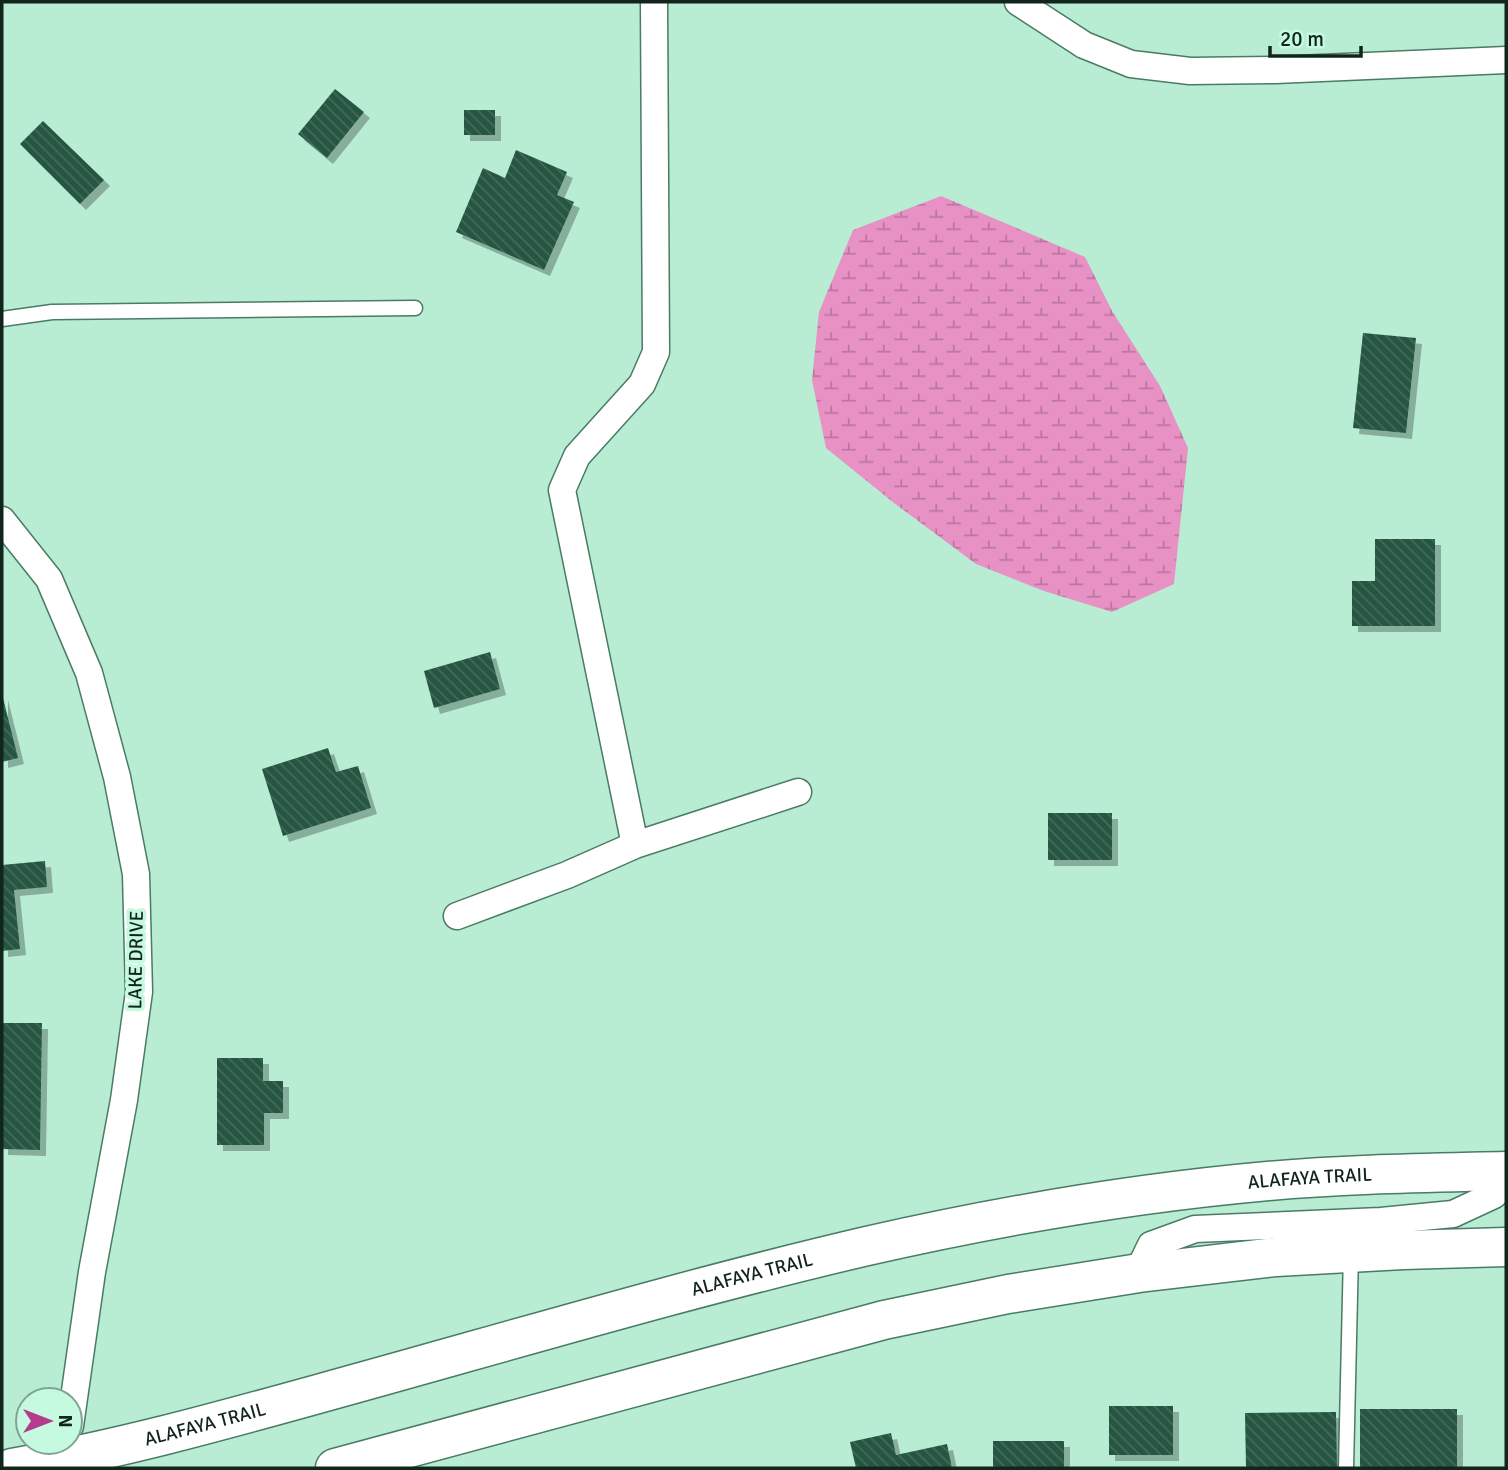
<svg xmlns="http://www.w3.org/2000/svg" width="1508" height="1470" font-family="Signika,sans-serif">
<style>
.wetland{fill:url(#wetland-marsh)}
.building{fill:url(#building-back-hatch);filter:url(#shadow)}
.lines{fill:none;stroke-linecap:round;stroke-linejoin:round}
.service-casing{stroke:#4a7b65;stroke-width:17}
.minor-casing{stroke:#4a7b65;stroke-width:29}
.primary-casing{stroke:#4a7b65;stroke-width:41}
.service{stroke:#fff;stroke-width:14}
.minor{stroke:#fff;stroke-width:26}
.primary{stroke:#fff;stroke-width:38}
.labels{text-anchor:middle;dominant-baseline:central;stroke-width:7;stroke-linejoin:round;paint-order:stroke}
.street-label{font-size:19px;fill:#11251c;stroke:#c5fae0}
</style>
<defs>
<pattern id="wetland-marsh" width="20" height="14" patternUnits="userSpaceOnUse" patternTransform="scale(1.75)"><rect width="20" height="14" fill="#e891c5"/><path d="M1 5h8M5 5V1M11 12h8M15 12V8" fill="none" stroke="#bb769f"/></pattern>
<pattern id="building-back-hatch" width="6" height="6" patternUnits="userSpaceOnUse" patternTransform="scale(1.75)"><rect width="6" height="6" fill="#255642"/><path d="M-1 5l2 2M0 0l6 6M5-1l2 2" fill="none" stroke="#426b5a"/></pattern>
<filter id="shadow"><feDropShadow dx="6" dy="6" stdDeviation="0" flood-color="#0004"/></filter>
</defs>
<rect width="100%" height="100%" fill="#b8ecd3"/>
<!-- wetland -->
<path class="wetland" d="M941,196L1085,257L1112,311L1160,386L1188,448L1174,584L1112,612L1044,591L976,564L894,503L826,448L812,380L819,312L853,230Z"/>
<!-- building -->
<path class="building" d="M335,89L364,112L327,158L298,134Z
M464,110H495V135H464Z
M43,121L104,180L80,204L20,144Z
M516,150L567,172L557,195L574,202L544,270L456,232L483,168L505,178Z
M1363,333L1416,338L1406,433L1353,428Z
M1375,539H1435V626H1352V581H1375Z
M490,652L500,689L434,708L424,671Z
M2,694L18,758L2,762Z
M328,748L336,772L358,766L371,808L283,836L262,769Z
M1048,813H1112V860H1048Z
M45,861L47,887L14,890L20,949L2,951V865Z
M2,1023H42L40,1150L2,1149Z
M217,1058H263V1081H283V1113H264V1145H217Z
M1109,1406H1173V1455H1109Z
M1360,1409H1457V1467H1360Z
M1336,1412L1337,1468H1246L1245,1413Z
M891,1433L896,1455L947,1444L952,1468H856L850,1442Z
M993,1441H1064V1468H993Z"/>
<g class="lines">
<!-- service casing -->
<g class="service-casing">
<path id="service" d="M2,319L52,312L415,308
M1346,1468L1351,1253"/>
</g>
<!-- minor casing -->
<g class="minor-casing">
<path id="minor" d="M1018,2L1084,45L1131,64L1190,71L1275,70L1506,60
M2,520L49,579L89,673L117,777L136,874L139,992L124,1100L92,1272L70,1426
M635,845L562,490L577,456L642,384L656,352L654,2
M457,916L567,875L635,845L798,792
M1137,1274L1151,1245L1195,1229L1381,1221L1453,1214L1494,1195L1506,1179"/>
</g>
<!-- primary casing -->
<g class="primary-casing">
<g id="primary">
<path id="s1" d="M12,1468C116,1450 217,1422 318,1394C500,1344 683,1289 867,1246C999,1216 1133,1193 1268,1181C1347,1174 1427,1173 1506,1171"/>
<path d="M335,1468L884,1320L1008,1294L1139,1273L1276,1257L1403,1250L1506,1247"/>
</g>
</g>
<!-- service -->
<use href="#service" class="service"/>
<!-- minor -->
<use href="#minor" class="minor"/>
<!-- primary -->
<use href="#primary" class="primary"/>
</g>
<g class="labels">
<!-- street labels -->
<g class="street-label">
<text transform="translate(136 960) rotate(-89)">LAKE DRIVE</text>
<text stroke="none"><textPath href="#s1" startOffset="1332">ALAFAYA TRAIL</textPath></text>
<text stroke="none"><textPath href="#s1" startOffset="765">ALAFAYA TRAIL</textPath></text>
<text stroke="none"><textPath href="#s1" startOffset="198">ALAFAYA TRAIL</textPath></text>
</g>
</g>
<!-- border -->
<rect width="1508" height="1470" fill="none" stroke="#11251c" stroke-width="7"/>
<!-- north arrow -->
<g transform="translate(49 1421) rotate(90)"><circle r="33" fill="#c5fae0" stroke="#7da592" stroke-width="2"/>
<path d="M0-5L12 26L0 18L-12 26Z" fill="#b53a8c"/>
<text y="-10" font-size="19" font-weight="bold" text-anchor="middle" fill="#11251c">N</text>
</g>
<!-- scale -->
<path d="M1270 46v10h91v-10" fill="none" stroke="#11251c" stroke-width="3.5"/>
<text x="1280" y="46" font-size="21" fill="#11251c" stroke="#c5fae0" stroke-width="5" paint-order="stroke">20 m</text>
</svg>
